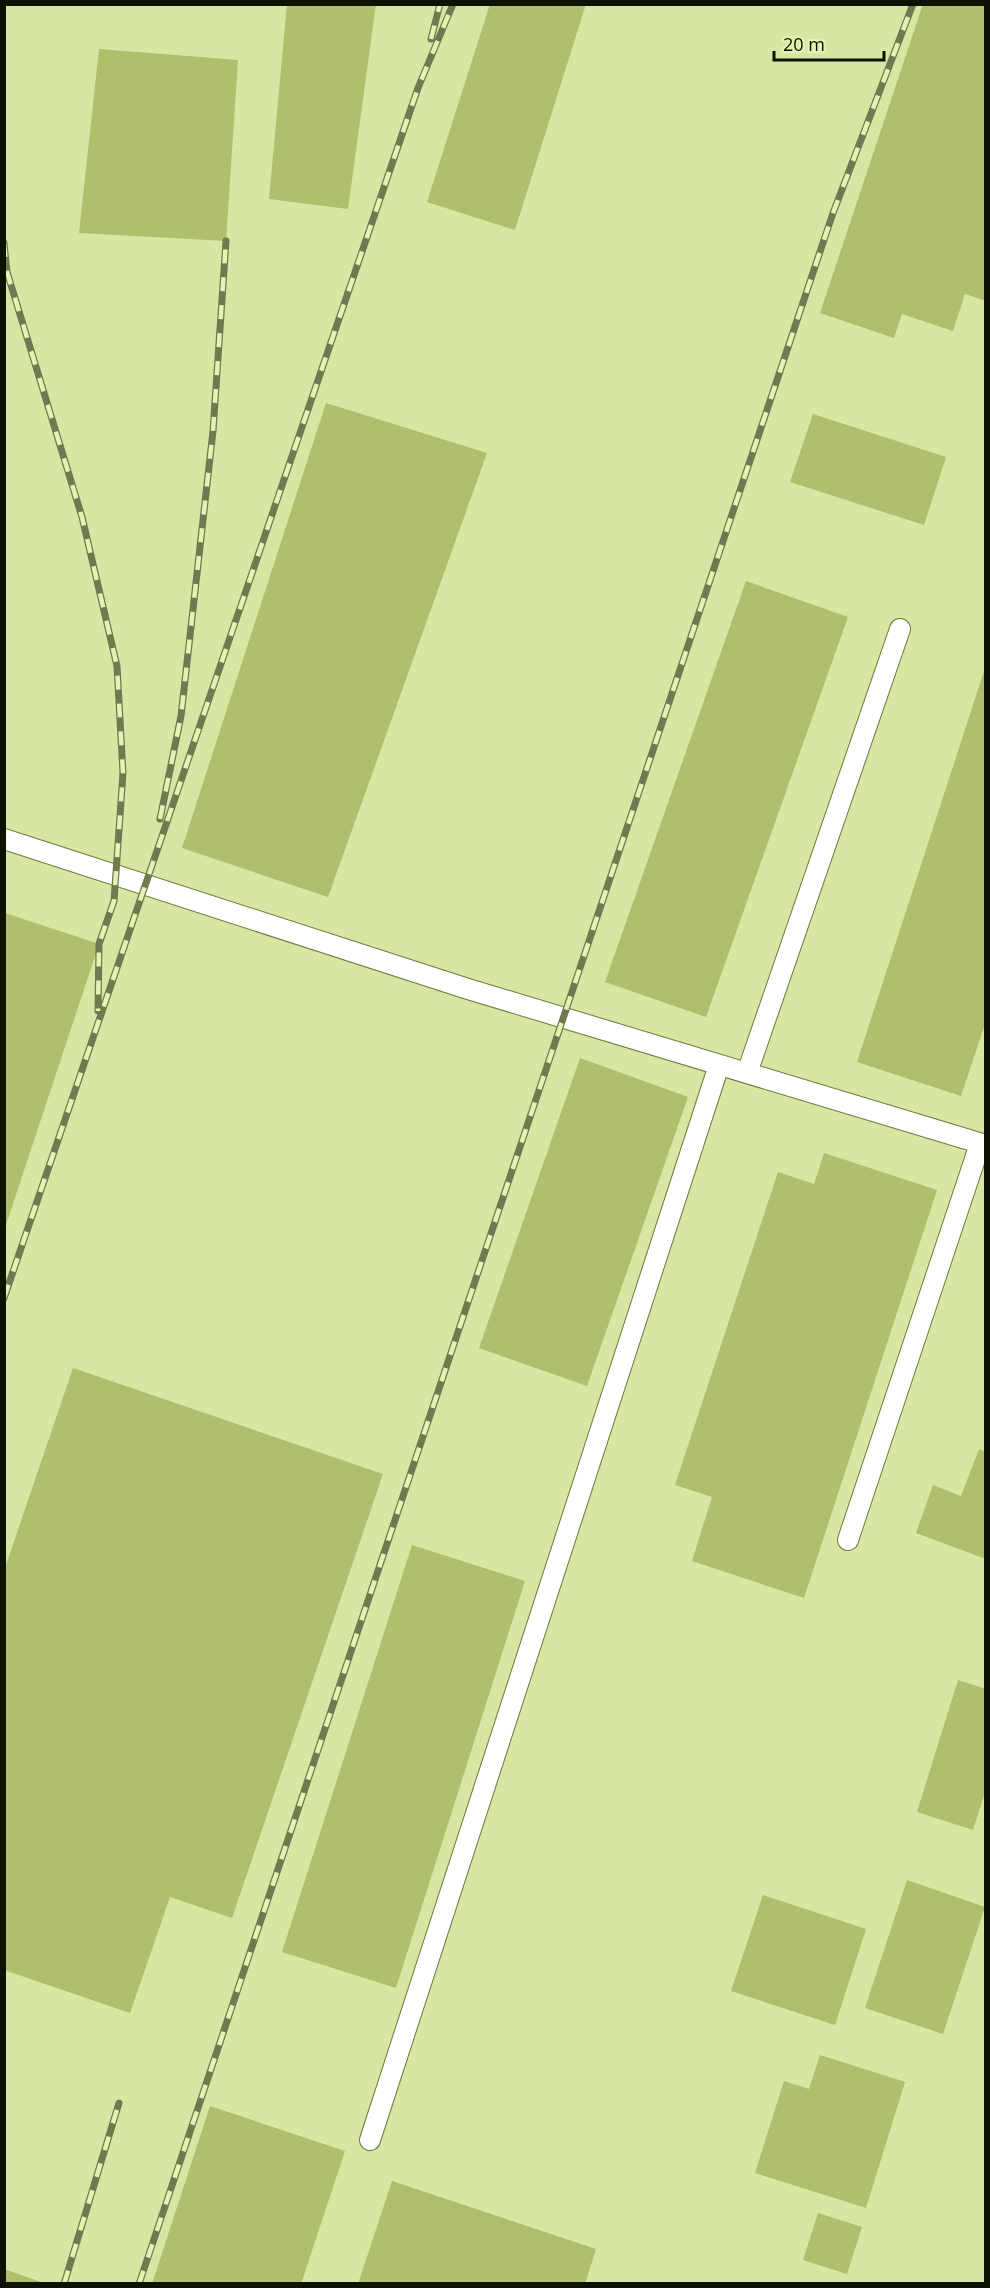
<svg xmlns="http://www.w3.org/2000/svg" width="990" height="2288" font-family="'Open Sans',sans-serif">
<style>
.building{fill:#afbf6b}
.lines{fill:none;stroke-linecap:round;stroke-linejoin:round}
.service-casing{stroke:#6d793a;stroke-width:22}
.service{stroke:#fff;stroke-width:20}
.rail-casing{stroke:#707950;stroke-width:7}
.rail{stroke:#e4f3af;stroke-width:4.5;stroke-dasharray:14;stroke-linecap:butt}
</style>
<rect width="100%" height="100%" fill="#d7e6a3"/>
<!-- building -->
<path class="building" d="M287,4H376L348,209L269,199Z
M490,4H586L515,230L427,202Z
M923,4H986V301L965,294L953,331L902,314L894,338L820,313Z
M99,49L238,60L226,241L79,233Z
M326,403L487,453L328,897L182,848Z
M813,414L946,457L924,525L790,482Z
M746,581L848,617L706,1017L605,982Z
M985,668L986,1021L961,1096L857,1062Z
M5,913L99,944L5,1228Z
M580,1058L688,1097L587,1386L479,1348Z
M824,1153L937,1190L804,1598L692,1561L712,1497L675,1485L778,1172L814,1184Z
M73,1368L383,1474L232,1918L170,1897L130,2013L4,1970V1571Z
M979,1449L986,1452V1559L916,1533L933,1485L961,1496Z
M412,1545L525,1581L396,1988L282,1952Z
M958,1680L986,1689V1789L973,1830L917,1812Z
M907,1880L985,1907L943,2034L865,2008Z
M763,1895L866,1929L835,2025L731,1991Z
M820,2055L905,2082L866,2208L755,2173L784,2081L809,2089Z
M210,2106L345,2151L301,2284H152Z
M392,2181L596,2249L585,2284H358Z
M818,2213L862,2227L847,2274L803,2260Z
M4,2269L44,2283V2284H4Z"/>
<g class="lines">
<!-- service casing -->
<g class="service-casing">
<path id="service" d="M4,839L468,989L986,1145
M747,1073L900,629
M848,1540L980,1144
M370,2140L719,1065"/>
</g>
<!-- service -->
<use href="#service" class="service"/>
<!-- rail casing -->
<g class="rail-casing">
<path id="rail" d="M431,39L440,4
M4,243L7,272L82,517L117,666L123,773L114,901L99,944L98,1011
M160,819L181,716L213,431L226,241
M4,1298L418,88L453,4
M64,2284L119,2103
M139,2284L833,213L913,4"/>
</g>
<!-- rail -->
<use href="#rail" class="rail"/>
</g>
<!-- border -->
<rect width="990" height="2288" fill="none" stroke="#0d1100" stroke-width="12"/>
<!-- scale -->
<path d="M774 51v9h110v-9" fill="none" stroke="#0d1100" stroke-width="3"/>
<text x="783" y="51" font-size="18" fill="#0d1100" stroke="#e4f3af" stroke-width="4.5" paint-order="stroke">20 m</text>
</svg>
